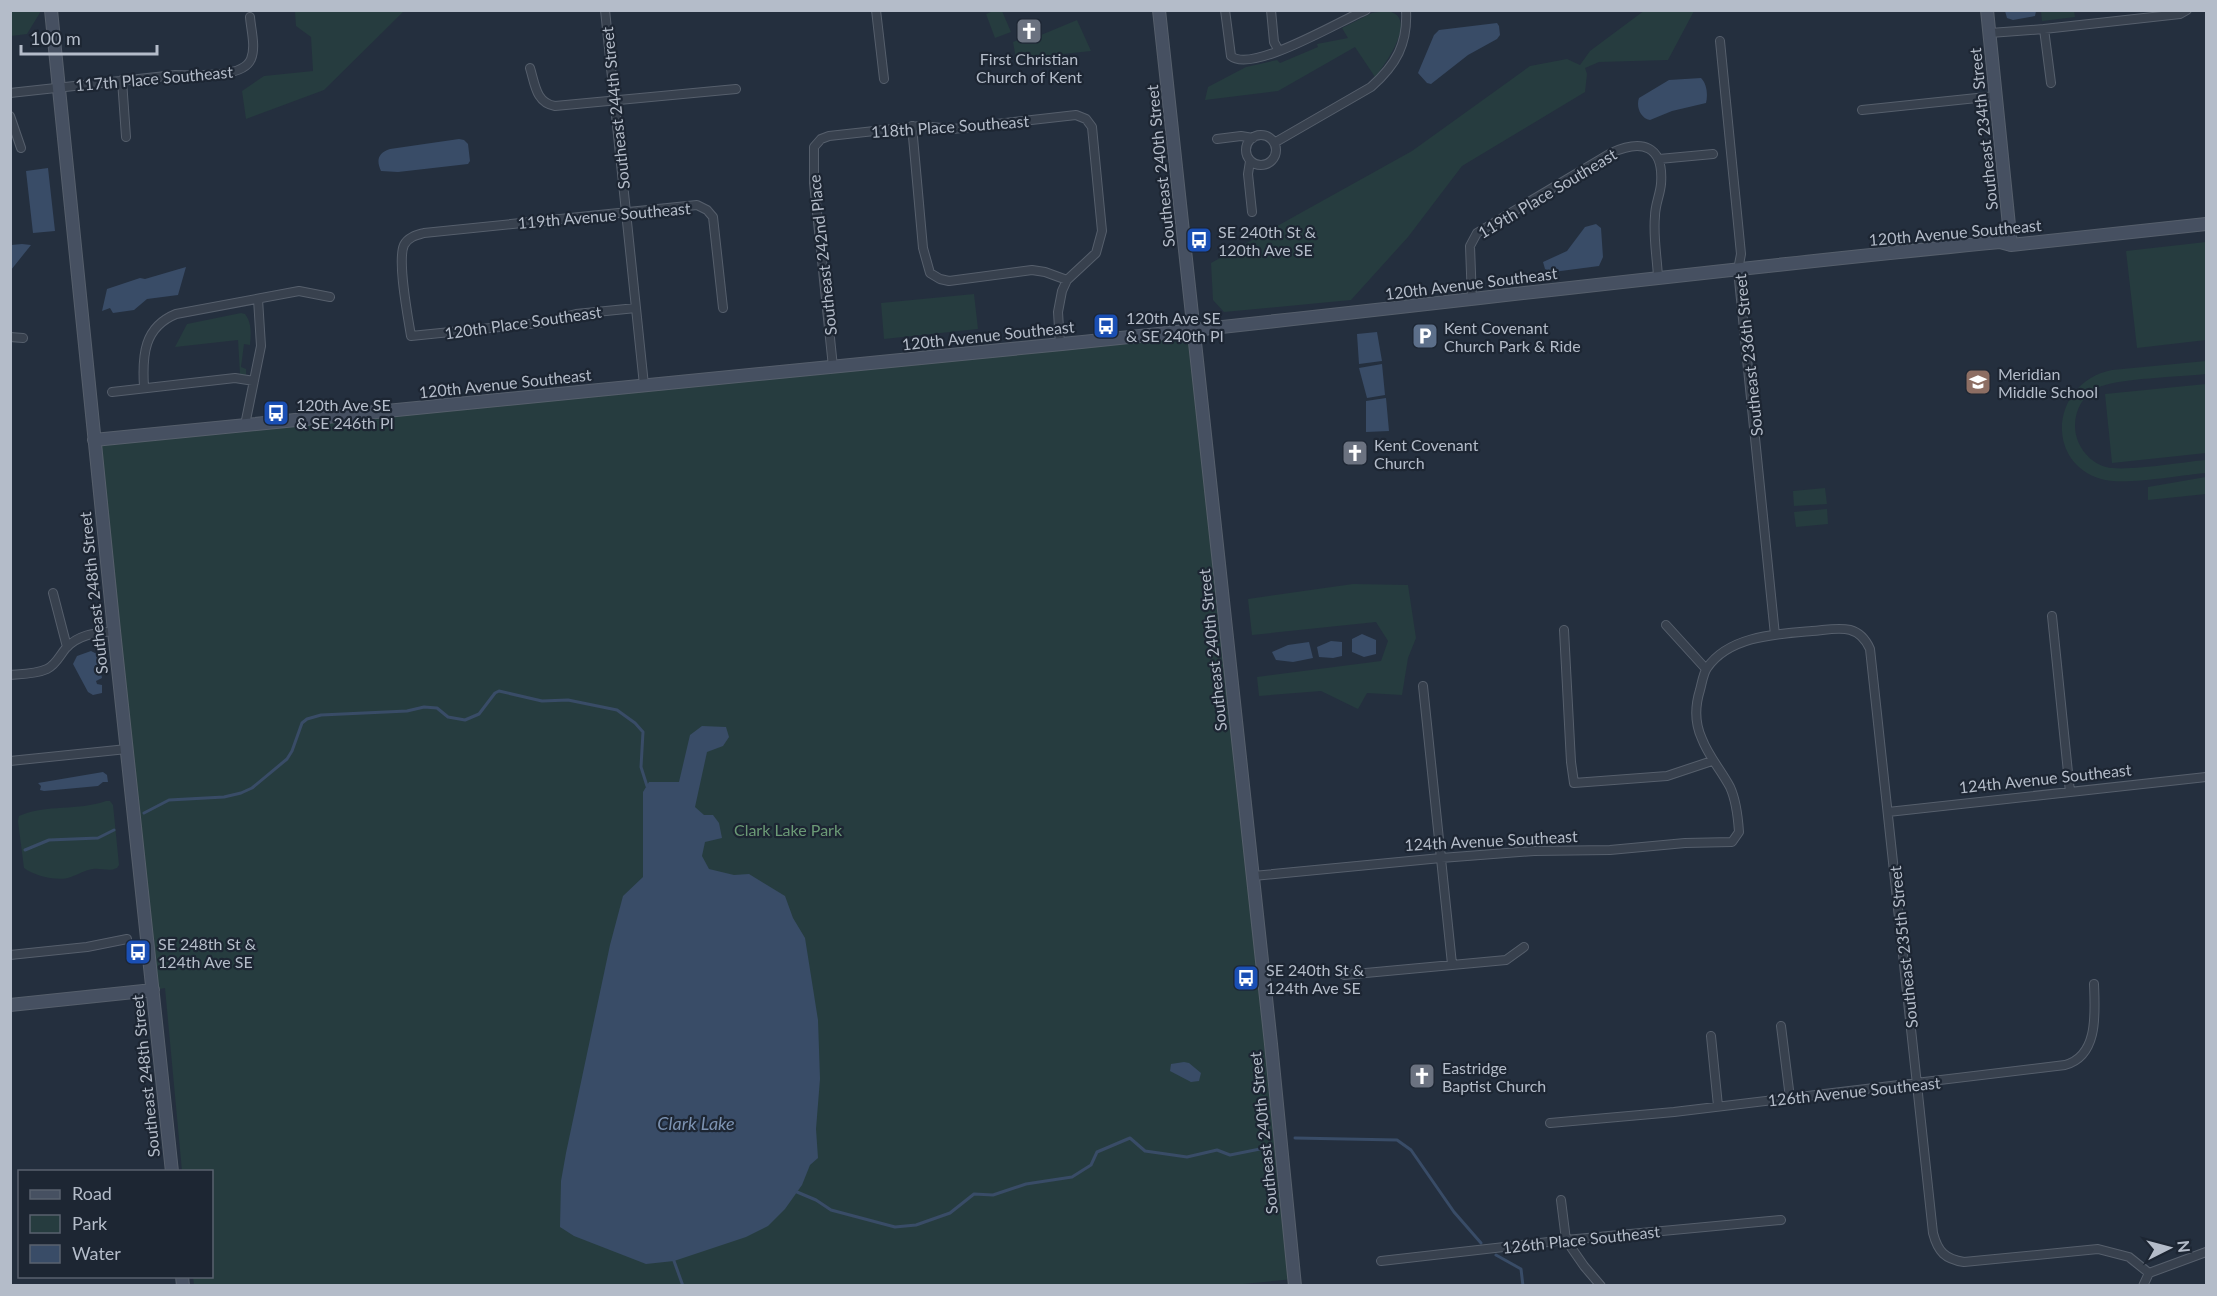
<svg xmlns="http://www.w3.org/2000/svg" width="2217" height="1296" font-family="Lato,sans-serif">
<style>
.green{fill:#263c3f}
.water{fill:#394c67}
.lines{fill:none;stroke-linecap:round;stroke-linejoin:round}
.stream{stroke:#394c67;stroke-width:3}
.street-casing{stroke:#565f6c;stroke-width:10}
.secondary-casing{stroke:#565f6c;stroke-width:14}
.street{stroke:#38414e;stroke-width:8}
.secondary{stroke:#465061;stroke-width:12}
.labels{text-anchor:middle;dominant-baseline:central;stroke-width:4.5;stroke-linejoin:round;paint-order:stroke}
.poi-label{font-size:16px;fill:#b4bcc9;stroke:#1d2633;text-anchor:start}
.street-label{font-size:16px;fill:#b4bcc9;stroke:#1d2633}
.park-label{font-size:16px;fill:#6b9a76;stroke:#1d2633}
.water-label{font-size:18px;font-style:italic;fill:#7c92b1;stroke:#1d2633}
</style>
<rect width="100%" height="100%" fill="#242f3e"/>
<!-- green -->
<path class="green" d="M11,10H41V11L27,34L11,36Z
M996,10L1002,11L1011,32L995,38L986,14Z
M1645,10L1694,11L1668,60L1599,62L1585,68L1587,74L1585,92L1462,166L1408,237L1351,300L1224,312L1213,300L1211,263L1412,151L1530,66L1567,59L1580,65L1590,51Z
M295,11H404L324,90L246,119L242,91L264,76L313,71L311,37L296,26Z
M1387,11C1420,16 1385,65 1375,77L1355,47L1278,91L1205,100L1208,87L1246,67L1277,60L1280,63L1318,47L1317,44L1348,38L1342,28L1372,13Z
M2041,11H2074L2075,17L2042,21Z
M1077,20L1091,51L1016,59L1013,42L1039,32L1041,35Z
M2206,242V340L2137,348L2126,251Z
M974,294L978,329L884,339L881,303Z
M241,313L245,314C252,323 251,334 250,345L244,344L241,367L246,369V375L240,374L238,340L175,347L187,324Z
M1194,330L1294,1279L1222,1286L194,1285L193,1277L212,1276V1172L182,1171L165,988L153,990L94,440Z
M2206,361V374C2182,377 2116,378 2097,388C2083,395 2075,410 2075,426C2075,444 2088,462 2106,467C2125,472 2183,462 2206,460V473C2181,475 2123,486 2101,479C2043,461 2052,382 2112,370Z
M2206,384V453L2112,463L2105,394Z
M2206,477V494L2148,500V487Z
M1825,488L1827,504L1794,506L1793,491Z
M1827,509L1828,524L1796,527L1794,512Z
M1353,584L1408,585L1416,638L1408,658L1402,695L1367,693L1358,709L1321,691L1259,696L1257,677L1381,661L1388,641L1376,622L1252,635L1248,599Z
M106,801H110L113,805L119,865L117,868C109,872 102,868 93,869C85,870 79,874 71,877C58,882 35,876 24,868L18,821L19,816C46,804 78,811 106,801Z"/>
<!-- water -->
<path class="water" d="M2005,11H2036L2035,16L2013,20L2007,18Z
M1497,23L1499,26L1500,35L1497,39L1468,55L1431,84L1427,83L1418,73L1434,35L1439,30Z
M1701,78C1707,84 1708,95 1706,103L1672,111L1650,120C1640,118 1636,106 1639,98L1669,80Z
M459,139L464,140L468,144L470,161L468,164L398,172L381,171C376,160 378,153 390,149Z
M48,168L55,231L33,233L26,171Z
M1596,224L1601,228L1603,257L1599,266L1553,272L1545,269L1543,262L1567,251L1585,227Z
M22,244L31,245L11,270V245Z
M186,267L178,295L147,299L134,310L113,313L110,308L102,311L107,289L140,278L145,279Z
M1377,332L1382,361L1359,364L1357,334Z
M1382,364L1385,395L1367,398L1359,368Z
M1386,398L1389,431L1366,432V401Z
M1362,634L1376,640V654L1364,657L1352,652V639Z
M1331,641L1342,642V656L1333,658L1319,657L1317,647Z
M1309,642L1313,658L1293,662L1276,660L1272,652L1288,645Z
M91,651L97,654L102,678L96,681L97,684L102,685V693L93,695L88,692L73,664L77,656Z
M702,726L726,727L729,737L723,746L707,752L695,807L704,815H713L719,823L722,838L705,842L702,856L709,869L734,875L749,874L785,896L793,918L805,938L818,1020L820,1079L816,1129L818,1158L810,1165L802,1185L785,1209L768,1226L746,1237L674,1261L646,1264L574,1236L560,1227L561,1181L566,1153L610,945L623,896L643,877V792L649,782H679L690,735Z
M103,772L107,775L108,782H103L98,786L44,791L40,790L41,786L38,783Z
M1184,1062L1189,1063L1201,1073L1199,1081L1191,1082L1170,1071L1171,1064Z"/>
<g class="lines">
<!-- stream -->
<path class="stream" d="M144,813L169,800L224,797L241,793L252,788L287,759L292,751L302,723L307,719L321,715L407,711L424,707L437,708L448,717L465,720L479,714L495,693L499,691L542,701L568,700L617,710L635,723L643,732L641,767L647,786
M25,850L49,840L98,838L114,830
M1295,1138L1397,1140L1411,1150L1454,1212L1481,1243
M797,1192L816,1200L831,1210L895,1227L916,1225L950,1213L974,1194L993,1195L1026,1184L1072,1177L1091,1165L1097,1152L1130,1138L1145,1151L1187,1157L1217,1150L1230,1155L1260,1149
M1496,1255L1521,1269L1523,1286
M674,1261L683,1286"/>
<!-- street casing -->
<g class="street-casing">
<path id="street" d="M605,10L644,385
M876,10L884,79
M1225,10L1231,56C1252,74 1341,20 1366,10
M1271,10L1274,42L1279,51
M2044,29L2051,83
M1990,33L2044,29L2180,14L2187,10
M1720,41L1741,254L1738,270L1775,635
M530,68C535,84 536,103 555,106L736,89
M122,80L126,137
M10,93L175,75C193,75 243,79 251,59C256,47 251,30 250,17
M1862,110L1996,96
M10,116L21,148
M912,126L923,248L930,273L940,279L949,281L1032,270L1045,272L1067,280
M1246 150a15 15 0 1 1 30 0a15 15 0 1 1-30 0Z
M1217,139L1241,136L1253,138
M1274,143L1371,87C1396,65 1408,44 1406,10
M1659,159L1713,154
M1250,161L1248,174L1252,212
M1472,300L1470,246L1477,233L1611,153C1642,139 1664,145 1661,184C1660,195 1655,205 1655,216C1653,236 1657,257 1658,277
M636,308L576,314L540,323L411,336C408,317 397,261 404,245C408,237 417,235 424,233L697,205L707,210L713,217L723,308
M10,337L23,338
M833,367L814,183V147L821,139L829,136L920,126L953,129L1076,115L1086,119L1092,127L1102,231L1096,253L1067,280L1062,291L1058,312L1060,344
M144,387C142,355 144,327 176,314L299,291L330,297
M112,392L235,378L254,381
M245,425L261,346L258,299
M53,593L67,647
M2052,616L2070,792
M1666,625L1706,669
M1564,630L1571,762L1574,783L1667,776L1712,761
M10,675C23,674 36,674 47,669C56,665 60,655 66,648C79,634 96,633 114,631
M1423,686L1452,964
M10,761L127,749
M1888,812L2206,777
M1253,876L1441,858L1534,851L1610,850L1685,843L1732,842L1739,832C1738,817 1736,800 1730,787C1721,770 1709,757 1702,739C1695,724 1695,706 1700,690C1702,683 1703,674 1707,668C1729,636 1776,634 1812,631C1837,629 1858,622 1870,649L1933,1233C1938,1252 1945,1259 1964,1262L2098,1249L2129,1257L2149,1273L2206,1252
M10,955L87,947L127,939
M1344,975L1506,960L1524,947
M1781,1026L1790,1098
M1711,1036L1718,1106
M1550,1123L1674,1112L2065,1065C2099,1056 2095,1012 2094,984
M1561,1200L1566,1240L1584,1266L1601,1286
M1381,1261L1566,1240L1781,1220
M2143,1286L2149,1273"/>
</g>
<!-- secondary casing -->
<g class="secondary-casing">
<path id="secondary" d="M51,10L114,631L172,1172
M1159,10L1271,1044L1295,1286
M1987,10L2011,245
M94,440C417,408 740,378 1062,344C1375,312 1687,272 2000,242L2011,245L2206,224
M10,1005L153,990
M182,1276L183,1286"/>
</g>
<!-- street -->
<use href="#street" class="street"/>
<!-- secondary -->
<use href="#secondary" class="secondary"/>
</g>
<!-- icons -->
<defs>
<g id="church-square" transform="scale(1.35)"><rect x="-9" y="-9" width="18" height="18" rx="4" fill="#6b7280" stroke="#1d2633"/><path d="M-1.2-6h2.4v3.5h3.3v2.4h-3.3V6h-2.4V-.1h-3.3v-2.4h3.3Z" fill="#fff"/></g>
<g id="bus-square" transform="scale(1.35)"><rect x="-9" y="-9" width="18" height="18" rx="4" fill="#1a4fb4" stroke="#1d2633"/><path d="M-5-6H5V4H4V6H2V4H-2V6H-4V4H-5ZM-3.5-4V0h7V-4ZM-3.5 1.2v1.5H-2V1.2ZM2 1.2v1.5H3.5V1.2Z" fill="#fff"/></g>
<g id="parking-square" transform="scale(1.35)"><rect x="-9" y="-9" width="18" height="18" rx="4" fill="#5c6f8a" stroke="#1d2633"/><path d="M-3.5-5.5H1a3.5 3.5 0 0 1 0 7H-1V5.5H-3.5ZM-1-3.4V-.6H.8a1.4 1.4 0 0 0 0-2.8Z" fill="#fff"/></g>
<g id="school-square" transform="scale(1.35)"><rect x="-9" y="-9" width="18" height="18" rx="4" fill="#8d6e63" stroke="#1d2633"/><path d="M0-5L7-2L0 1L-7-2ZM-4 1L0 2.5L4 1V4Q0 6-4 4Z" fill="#fff"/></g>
</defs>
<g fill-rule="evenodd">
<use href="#church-square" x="1029" y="31"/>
<use href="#bus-square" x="1199" y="240"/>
<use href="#bus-square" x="1106" y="326"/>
<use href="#parking-square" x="1425" y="336"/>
<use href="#school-square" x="1978" y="382"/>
<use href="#bus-square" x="276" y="413"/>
<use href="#church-square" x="1355" y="453"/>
<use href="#bus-square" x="138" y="952"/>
<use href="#bus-square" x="1246" y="978"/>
<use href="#church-square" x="1422" y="1076"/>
</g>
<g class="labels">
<!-- poi labels -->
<g class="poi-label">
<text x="1029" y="58" text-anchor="middle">First Christian<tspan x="1029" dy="18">Church of Kent</tspan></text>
<text x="1218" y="231">SE 240th St &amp;<tspan x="1218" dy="18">120th Ave SE</tspan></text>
<text x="1126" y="317">120th Ave SE<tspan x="1126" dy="18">&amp; SE 240th Pl</tspan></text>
<text x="1444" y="327">Kent Covenant<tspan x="1444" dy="18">Church Park &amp; Ride</tspan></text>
<text x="1998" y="373">Meridian<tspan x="1998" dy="18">Middle School</tspan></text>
<text x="296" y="404">120th Ave SE<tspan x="296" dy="18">&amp; SE 246th Pl</tspan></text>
<text x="1374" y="444">Kent Covenant<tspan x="1374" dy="18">Church</tspan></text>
<text x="158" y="943">SE 248th St &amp;<tspan x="158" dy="18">124th Ave SE</tspan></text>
<text x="1266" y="969">SE 240th St &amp;<tspan x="1266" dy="18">124th Ave SE</tspan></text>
<text x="1442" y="1067">Eastridge<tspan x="1442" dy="18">Baptist Church</tspan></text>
</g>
<!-- street labels -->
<g class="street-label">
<text transform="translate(154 78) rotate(-5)">117th Place Southeast</text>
<text transform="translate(615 108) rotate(-96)">Southeast 244th Street</text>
<text transform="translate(950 126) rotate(-4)">118th Place Southeast</text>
<text transform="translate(1983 129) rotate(-96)">Southeast 234th Street</text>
<text transform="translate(1160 166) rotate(-96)">Southeast 240th Street</text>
<text transform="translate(1547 193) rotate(-31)">119th Place Southeast</text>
<text transform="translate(604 215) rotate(-5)">119th Avenue Southeast</text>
<text transform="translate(1955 232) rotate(-5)">120th Avenue Southeast</text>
<text transform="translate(822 255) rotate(-96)">Southeast 242nd Place</text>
<text transform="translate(1471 283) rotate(-7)">120th Avenue Southeast</text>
<text transform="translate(523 322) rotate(-8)">120th Place Southeast</text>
<text transform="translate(988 335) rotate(-6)">120th Avenue Southeast</text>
<text transform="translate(1748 355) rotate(-96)">Southeast 236th Street</text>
<text transform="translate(505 383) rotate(-6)">120th Avenue Southeast</text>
<text transform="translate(93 593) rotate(-96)">Southeast 248th Street</text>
<text transform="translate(1212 650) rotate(-96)">Southeast 240th Street</text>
<text transform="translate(2045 778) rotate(-6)">124th Avenue Southeast</text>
<text transform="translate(1491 840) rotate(-3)">124th Avenue Southeast</text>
<text transform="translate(1903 947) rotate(-96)">Southeast 235th Street</text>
<text transform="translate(145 1076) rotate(-96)">Southeast 248th Street</text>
<text transform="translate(1854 1091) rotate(-6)">126th Avenue Southeast</text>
<text transform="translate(1263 1133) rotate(-96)">Southeast 240th Street</text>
<text transform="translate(1581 1239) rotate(-6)">126th Place Southeast</text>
</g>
<!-- park labels -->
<g class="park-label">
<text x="788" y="829">Clark Lake Park</text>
</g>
<!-- water labels -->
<g class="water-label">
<text x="696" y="1123">Clark Lake</text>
</g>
</g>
<!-- border -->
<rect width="2217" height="1296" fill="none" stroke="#b4bcc9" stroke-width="24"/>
<!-- legend -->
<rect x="18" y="1170" width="195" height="108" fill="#1d2633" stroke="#59626f" stroke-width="1.5"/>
<rect x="30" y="1190" width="30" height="9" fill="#465061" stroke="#59626f" stroke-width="1.5"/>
<text x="72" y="1200" font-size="18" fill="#b4bcc9">Road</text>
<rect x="30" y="1215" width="30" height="18" fill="#263c3f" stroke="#59626f" stroke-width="1.5"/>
<text x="72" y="1230" font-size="18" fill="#b4bcc9">Park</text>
<rect x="30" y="1245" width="30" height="18" fill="#394c67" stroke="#59626f" stroke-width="1.5"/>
<text x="72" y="1260" font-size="18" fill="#b4bcc9">Water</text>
<!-- north arrow -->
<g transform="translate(2169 1248) rotate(84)" stroke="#1d2633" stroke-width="4.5" paint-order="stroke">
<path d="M0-4.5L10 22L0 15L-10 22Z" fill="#b4bcc9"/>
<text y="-9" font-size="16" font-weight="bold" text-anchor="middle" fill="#b4bcc9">N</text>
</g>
<!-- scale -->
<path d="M21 45v9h136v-9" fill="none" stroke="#b4bcc9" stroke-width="3"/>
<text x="30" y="45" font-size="18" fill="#b4bcc9" stroke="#1d2633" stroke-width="4.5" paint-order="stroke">100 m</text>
</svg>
